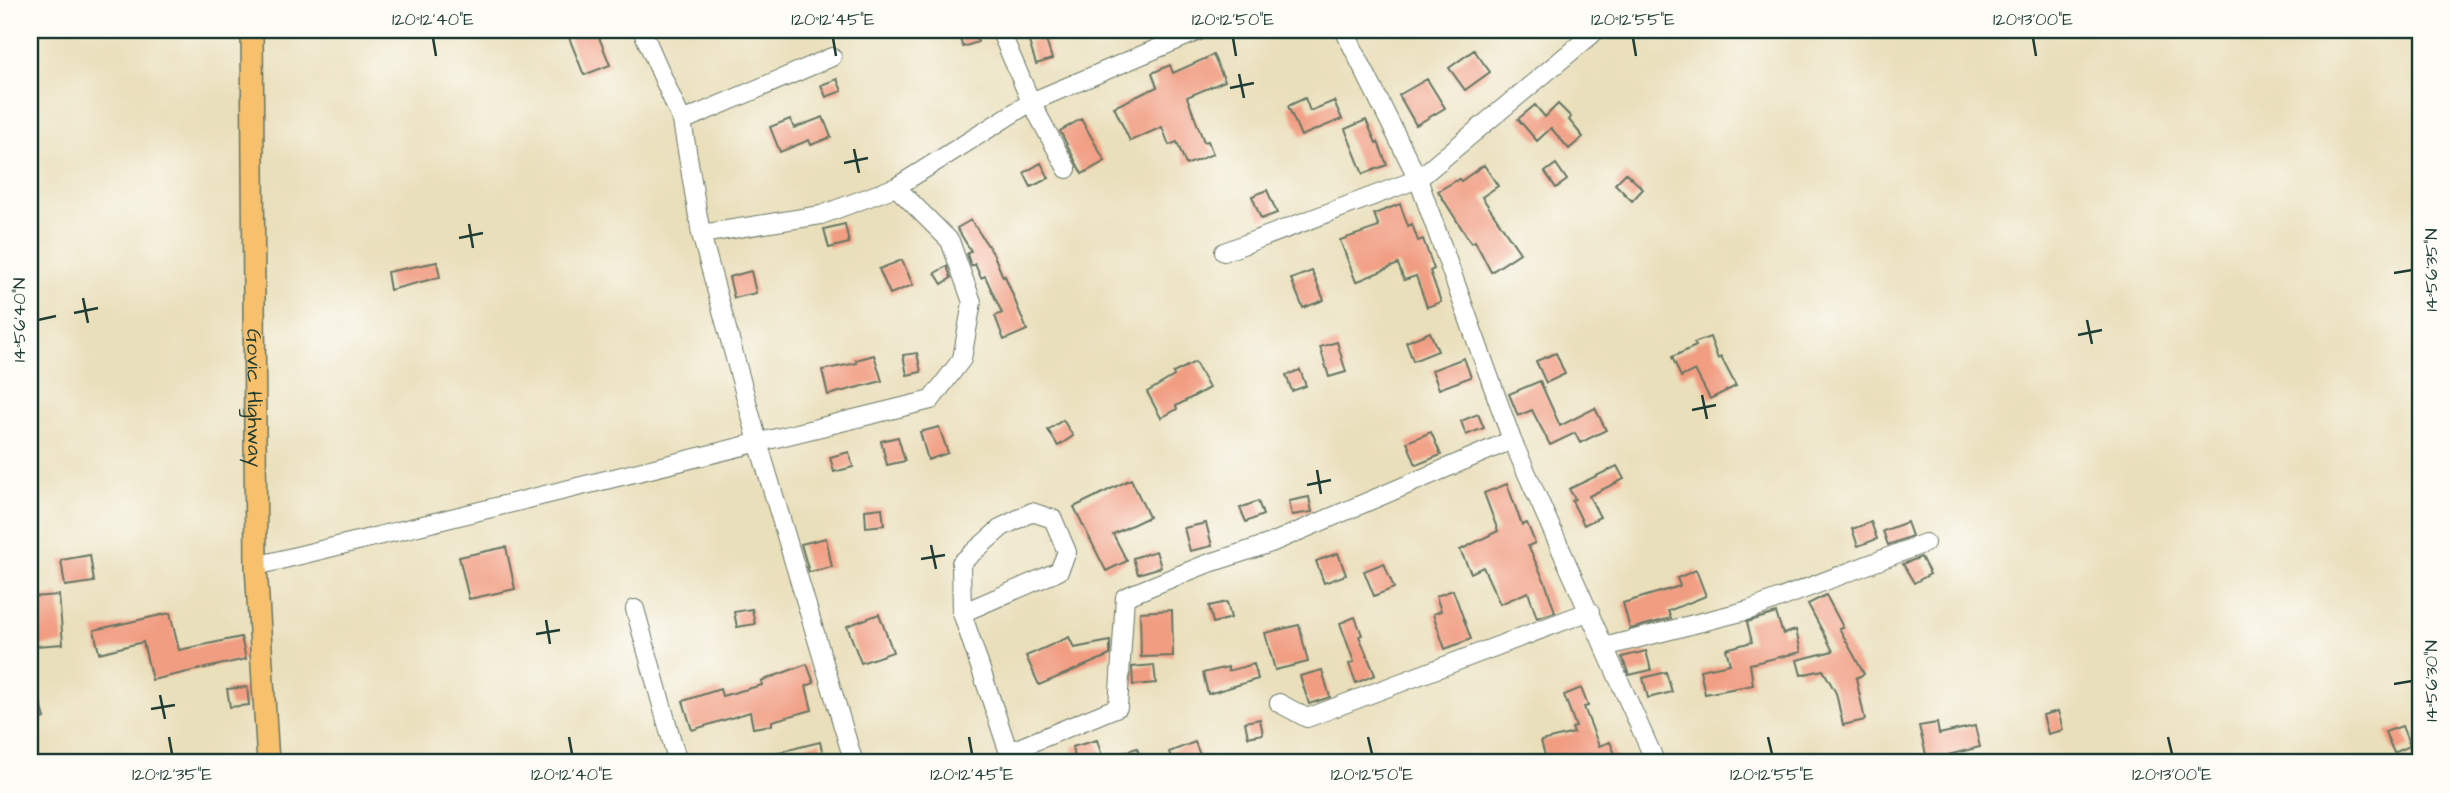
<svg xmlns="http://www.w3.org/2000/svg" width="2450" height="793" font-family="'Architects Daughter',sans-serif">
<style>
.building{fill:#f19d82}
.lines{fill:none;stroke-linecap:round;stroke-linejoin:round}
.minor-casing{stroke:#667663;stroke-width:20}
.major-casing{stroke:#667663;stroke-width:24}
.minor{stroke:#fff;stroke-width:18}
.major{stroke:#f7c06c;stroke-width:21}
.ticks{fill:none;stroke:#1f3d34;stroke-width:2.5}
.labels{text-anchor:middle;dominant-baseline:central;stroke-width:6;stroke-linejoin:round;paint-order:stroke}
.street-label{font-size:21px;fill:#1f3d34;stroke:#fdfcf7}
.neatline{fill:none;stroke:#1f3d34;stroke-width:2.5}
.ticks-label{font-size:18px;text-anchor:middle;fill:#1f3d34}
</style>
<rect width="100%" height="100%" fill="#fdfcf7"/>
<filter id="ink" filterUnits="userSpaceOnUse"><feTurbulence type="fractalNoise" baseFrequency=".0143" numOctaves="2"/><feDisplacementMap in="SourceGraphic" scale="14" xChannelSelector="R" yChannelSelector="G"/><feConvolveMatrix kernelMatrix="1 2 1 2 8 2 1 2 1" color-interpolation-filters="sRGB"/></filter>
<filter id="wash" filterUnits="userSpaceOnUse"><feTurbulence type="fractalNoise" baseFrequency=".00686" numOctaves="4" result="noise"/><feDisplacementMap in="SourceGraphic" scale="28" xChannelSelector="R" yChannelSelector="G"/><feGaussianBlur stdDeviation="1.57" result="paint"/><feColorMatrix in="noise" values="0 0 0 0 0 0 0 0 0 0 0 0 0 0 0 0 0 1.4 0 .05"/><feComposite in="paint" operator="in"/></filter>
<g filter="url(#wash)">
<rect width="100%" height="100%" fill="#eadfbb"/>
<g id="blocks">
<!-- building -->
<path class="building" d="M566,30H596L610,65L584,75Z
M956,30H973L978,42L963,47Z
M1045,37L1052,59L1036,64L1029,42Z
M1474,50L1490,72L1465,90L1449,68Z
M1213,55L1225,81L1187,97L1204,142L1208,141L1213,154L1186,165L1177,142L1169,145L1162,127L1130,141L1114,107L1157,87L1152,73L1170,65L1173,73Z
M837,79L842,91L826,97L821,85Z
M1427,79L1445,108L1416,125L1399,95Z
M1305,98L1310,111L1334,101L1342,119L1301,136L1288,106Z
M1558,104L1571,117L1569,120L1583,137L1569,149L1551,128L1537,141L1518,119L1535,105L1545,117Z
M823,117L831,137L811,145L809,140L780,152L770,127L790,119L794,128Z
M1081,119L1105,161L1082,174L1060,131Z
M1366,120L1376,143L1378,142L1387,165L1363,174L1345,129Z
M1041,163L1049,178L1031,187L1024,173Z
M1556,164L1567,180L1556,188L1545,172Z
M1484,165L1498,186L1482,197L1520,253L1491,272L1475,241L1471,243L1438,191L1459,179L1461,181Z
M1626,173L1643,189L1632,201L1615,184Z
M1267,190L1277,213L1261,219L1252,196Z
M1400,204L1408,226L1412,224L1418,241L1423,239L1434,269L1430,271L1441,302L1427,307L1416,276L1404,280L1398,264L1356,282L1340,240L1379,227L1374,214Z
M971,220L994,255L1003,277L1005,276L1027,330L1004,340L995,316L1002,313L985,276L981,278L975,264L971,266L967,254L971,251L957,228Z
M845,224L849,243L829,248L824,229Z
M902,260L913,285L890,294L879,269Z
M437,262L440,277L390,290L387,272Z
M947,266L951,278L942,284L935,273Z
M751,271L756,293L734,298L729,277Z
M1312,271L1324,300L1303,308L1291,279Z
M1430,332L1438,351L1413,361L1406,342Z
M1710,337L1718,359L1721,357L1736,386L1710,399L1695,370L1681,377L1672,357L1696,346L1694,343Z
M1337,342L1346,372L1329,377L1320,347Z
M917,353L921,372L907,375L903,355Z
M1556,353L1565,374L1546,383L1536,361Z
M874,355L882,381L828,395L822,370L857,363L856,360Z
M1464,358L1471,377L1439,389L1432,370Z
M1195,362L1209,388L1176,406L1177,409L1161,418L1147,392L1174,376L1173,373Z
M1300,370L1306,386L1292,391L1286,375Z
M1540,381L1560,426L1595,408L1606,430L1580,443L1575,433L1550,445L1532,410L1518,416L1509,394Z
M1478,414L1484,428L1466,435L1461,421Z
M1063,420L1073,436L1058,446L1048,430Z
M939,427L948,453L928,460L920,432Z
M1431,432L1441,455L1416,465L1407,442Z
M898,437L905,461L887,465L881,441Z
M849,452L853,467L834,472L830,457Z
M1617,466L1624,479L1589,496L1600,517L1584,525L1572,501L1575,499L1569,489Z
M1131,479L1149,517L1113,534L1127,561L1106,571L1074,507Z
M1507,484L1522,525L1527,523L1535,543L1528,546L1545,582L1555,612L1537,618L1528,592L1500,604L1483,567L1471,573L1460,550L1498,531L1484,493Z
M1309,497L1312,512L1292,515L1289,501Z
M1258,501L1263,515L1246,522L1240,508Z
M882,508L884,525L866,527L865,510Z
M1871,522L1877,539L1858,546L1852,529Z
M1907,522L1912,536L1888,545L1883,531Z
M1206,523L1212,546L1190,551L1184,528Z
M826,538L832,567L809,572L801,544Z
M506,547L515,589L469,599L459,557Z
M1156,551L1161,567L1138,574L1133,558Z
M1338,553L1346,575L1324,583L1316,561Z
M90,555L94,582L65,586L61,560Z
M1921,557L1930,574L1914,583L1903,564Z
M1384,563L1394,588L1374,596L1364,571Z
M1696,570L1706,596L1668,611L1671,618L1630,629L1623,603L1680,586L1677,578Z
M1453,590L1471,639L1445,649L1433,614L1441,611L1436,596Z
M59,595L63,644L36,646L32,597Z
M1826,595L1843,627L1839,628L1864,674L1856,678L1865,720L1843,725L1836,693L1823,670L1801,675L1797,660L1833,651L1808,604Z
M1227,602L1231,618L1213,623L1209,606Z
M752,609L755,624L737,627L734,612Z
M1172,610L1173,656L1141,657L1140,612Z
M170,613L179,650L241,637L246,659L152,680L143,642L99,653L94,630Z
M1776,613L1783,634L1796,630L1801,652L1750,664L1753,685L1705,694L1700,670L1730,664L1726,649L1752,642L1747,622Z
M879,614L893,652L861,663L847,626Z
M1355,617L1362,635L1359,636L1375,675L1356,683L1349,664L1354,662L1340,623Z
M1299,625L1308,662L1275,670L1265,633Z
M1069,637L1074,648L1110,641V655L1039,685L1026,656Z
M1646,651L1651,670L1629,675L1622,657Z
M807,664L814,683L806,686L812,710L772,721V725L753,728L750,712L692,730L683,701L720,689L722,696L762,685L761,681Z
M1254,664L1258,679L1208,694L1203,673L1228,667V671Z
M1154,665L1156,683L1133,685L1132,667Z
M1322,670L1330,697L1309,704L1300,676Z
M1666,672L1672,692L1648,698L1643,678Z
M30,680H34L45,718L30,722Z
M247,687L249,705L230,707L227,689Z
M1581,688L1588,706L1584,707L1599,746L1610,742L1619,763H1547L1541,741L1574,733L1572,728L1576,727L1564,695Z
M2058,711L2063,730L2048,734L2043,715Z
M1260,719L1263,734L1248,737L1245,722Z
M1937,723L1939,734L1975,726L1980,747L1948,755L1951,763H1928L1919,726Z
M2402,726L2410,746L2394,753L2385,732Z
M1097,740L1103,759L1137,748L1142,763H1077L1072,747Z
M820,742L825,763H756L755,758Z
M1195,742L1203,763H1173L1169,752Z"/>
</g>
</g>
<g filter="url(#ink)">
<use href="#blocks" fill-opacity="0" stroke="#667663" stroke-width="2"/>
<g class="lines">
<!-- minor casing -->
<g class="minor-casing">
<path id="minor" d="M642,30L682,121L701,234L758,442L854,763
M1000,30L1031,102L1067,169
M1344,30L1418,179L1512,440L1656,763
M682,121L832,57
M701,234L821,215L896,187L1031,102L1201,30
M1224,252L1418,179L1597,30
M256,566L931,400L962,359L972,302L950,241L896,187
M635,609L678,763
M962,613L1059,571L1067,552L1053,519L1032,512L1002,527L961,563L962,613L1012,762
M1604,647L1749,610L1925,543
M1279,703L1307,718L1590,611
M1009,752L1118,707L1125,597L1204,565L1271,543L1512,440"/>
</g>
<!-- major casing -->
<g class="major-casing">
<g id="major">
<path id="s1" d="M252,30L256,566L268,763"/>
</g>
</g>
<!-- minor -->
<use href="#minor" class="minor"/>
<!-- major -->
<use href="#major" class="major"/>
</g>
</g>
<!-- ticks -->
<path class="ticks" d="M433,38L436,56M833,38L836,56M1233,38L1236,56M1633,38L1636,56M2033,38L2036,56M1239,74L1244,98M1230,88L1254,83M854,149L859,173M844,163L868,158M469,224L473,248M459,238L483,233M2394,273L2412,270M83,298L88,323M74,313L98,308M38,320L56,316M2087,320L2092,344M2078,335L2102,330M1702,395L1707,419M1692,410L1716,405M1317,470L1321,494M1307,485L1331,480M931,545L936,569M921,559L945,555M546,620L550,644M536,634L560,630M2394,684L2412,681M160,695L165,719M151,709L175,705M169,737L172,754M569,737L572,754M969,737L972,754M1368,737L1372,754M1768,737L1772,754M2168,737L2172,754"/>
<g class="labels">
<!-- street labels -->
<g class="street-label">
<text stroke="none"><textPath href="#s1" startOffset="368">Govic Highway</textPath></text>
</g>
</g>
<!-- margin -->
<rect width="2450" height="793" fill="none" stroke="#fdfcf7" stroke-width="77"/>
<rect x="38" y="38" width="2374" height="716" class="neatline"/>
<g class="ticks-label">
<text x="433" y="25">120°12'40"E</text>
<text x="833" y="25">120°12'45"E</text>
<text x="1233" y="25">120°12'50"E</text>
<text x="1633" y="25">120°12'55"E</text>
<text x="2033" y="25">120°13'00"E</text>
<text transform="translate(2431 270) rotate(-90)" y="6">14°56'35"N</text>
<text transform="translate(19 320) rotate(-90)" y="6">14°56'40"N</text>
<text transform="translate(2431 681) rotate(-90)" y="6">14°56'30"N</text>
<text x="172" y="780">120°12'35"E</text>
<text x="572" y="780">120°12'40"E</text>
<text x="972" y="780">120°12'45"E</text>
<text x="1372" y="780">120°12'50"E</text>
<text x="1772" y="780">120°12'55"E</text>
<text x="2172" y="780">120°13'00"E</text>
</g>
</svg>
